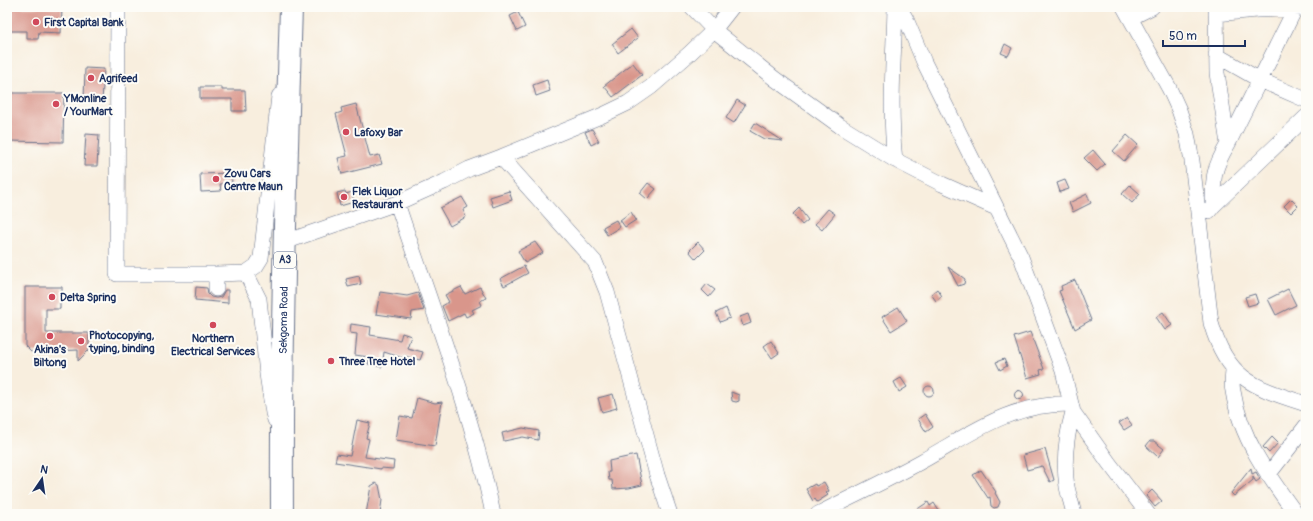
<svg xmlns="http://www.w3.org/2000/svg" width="1313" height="521" font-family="Pangolin,sans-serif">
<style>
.building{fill:#d9968b}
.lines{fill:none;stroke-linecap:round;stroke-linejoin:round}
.minor-casing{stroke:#68728b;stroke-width:16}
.highway-casing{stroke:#68728b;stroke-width:24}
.minor{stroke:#fff;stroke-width:15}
.highway{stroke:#fff;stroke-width:22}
.poi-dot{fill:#d1495b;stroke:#fdfcf7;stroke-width:1.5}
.labels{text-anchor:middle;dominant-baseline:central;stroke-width:4;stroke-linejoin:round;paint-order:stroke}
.shield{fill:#fdfcf7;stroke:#5f6c8c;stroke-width:1}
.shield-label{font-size:10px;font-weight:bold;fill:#1b2f5e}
.poi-label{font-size:11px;font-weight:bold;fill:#1b2f5e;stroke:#fdfcf7;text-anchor:start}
.street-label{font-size:11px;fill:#1b2f5e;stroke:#fdfcf7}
</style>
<rect width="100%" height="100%" fill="#fdfcf7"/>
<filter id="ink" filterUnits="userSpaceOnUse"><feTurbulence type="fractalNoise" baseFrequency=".025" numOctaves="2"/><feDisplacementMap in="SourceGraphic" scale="8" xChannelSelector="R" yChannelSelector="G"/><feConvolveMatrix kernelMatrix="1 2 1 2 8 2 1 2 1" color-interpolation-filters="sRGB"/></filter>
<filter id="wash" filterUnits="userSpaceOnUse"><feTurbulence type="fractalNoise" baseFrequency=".012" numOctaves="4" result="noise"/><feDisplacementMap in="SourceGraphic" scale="16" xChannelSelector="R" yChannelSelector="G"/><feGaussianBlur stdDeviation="0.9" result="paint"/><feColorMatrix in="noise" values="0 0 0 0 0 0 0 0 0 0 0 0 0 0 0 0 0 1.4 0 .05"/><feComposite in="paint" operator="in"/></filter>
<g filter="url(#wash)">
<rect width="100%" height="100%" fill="#f8eede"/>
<g id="blocks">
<!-- building -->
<path class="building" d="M7,7L62,8L61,33L39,32L38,39H27V31H7Z
M518,12L525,27L517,31L510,16Z
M631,29L638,38L618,53L612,44Z
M1005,44L1012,48L1008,56L1001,53Z
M633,63L642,75L613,97L604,86Z
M85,68L104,69L102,102L84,101Z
M547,80L550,91L536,96L533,85Z
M200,87H222V90H245L246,111H232V99H200Z
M7,93H64L63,142L7,141Z
M737,100L745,105L734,123L726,118Z
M356,104L370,157L379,155L382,164L342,174L338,158L347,156L336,114L342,112L341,108Z
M755,123L783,141L764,139L750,131Z
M592,129L599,141L591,145L585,132Z
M86,134L99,135L97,166H84Z
M1127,135L1138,145L1124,161L1113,151Z
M1093,150L1105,164L1097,171L1084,158Z
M231,173L232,183L220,184L221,191L201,192L200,174Z
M1065,180L1069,189L1060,192L1057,183Z
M648,183L656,189L647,199L640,193Z
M1130,185L1140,194L1132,203L1122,194Z
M345,191L346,194L352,192L354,202L340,206L337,193Z
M509,191L512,200L493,207L490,197Z
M1087,194L1091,203L1073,212L1069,203Z
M462,197L468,207L463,210L466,217L450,226L440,208Z
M1291,199L1298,206L1291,213L1284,206Z
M799,208L808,220L802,225L793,214Z
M828,209L835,214L822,230L815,224Z
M631,212L636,220L625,227L620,220Z
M616,220L620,227L607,235L603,227Z
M535,242L543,253L525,263L518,251Z
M698,242L705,250L696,259L689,251Z
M524,266L528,273L504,286L500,279Z
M948,267L965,279L964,284L958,286L957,284Z
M359,276L361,284L348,287L346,279Z
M1075,280L1091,320L1075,329L1059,291L1062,290L1061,286Z
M707,284L715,290L709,297L702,290Z
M25,287H62V302H60V309H46V333H89V350L78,361V350L31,352L25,346Z
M196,287L207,288L208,294L211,297L216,298L221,297L225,290H228V303L195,300Z
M461,287L465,294L480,287L486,298L480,301L482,305L472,310L474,313L466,317L464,313L448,321L442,306L449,302L445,295Z
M937,289L942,296L936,301L931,294Z
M1288,289L1296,305L1276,315L1268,299Z
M380,292L407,296L418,293L424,310L412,312L411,319L376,314Z
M1255,294L1258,303L1248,306L1245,297Z
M898,307L907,321L891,331L882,317Z
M726,308L730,318L720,322L716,313Z
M1163,312L1172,325L1165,330L1156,317Z
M748,314L751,323L743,326L740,317Z
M351,324L371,327L370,335L400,340L402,333L411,336L407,348L423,352L420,360L404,356L403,358L384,352L382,367L368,364L369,357L355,355L357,334L350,333Z
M1030,332L1044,369L1040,370L1041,374L1027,378L1014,337Z
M771,341L779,353L772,358L764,346Z
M1004,359L1007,366L1000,370L996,362Z
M901,378L907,387L899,392L894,382Z
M924 391a5 5 0 1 1 10 0a5 5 0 1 1-10 0Z
M1014.5 395a4.5 4.5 0 1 1 9 0a4.5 4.5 0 1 1-9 0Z
M731,392L739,395V401L736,402L732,401Z
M613,394L617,408L602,412L598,398Z
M417,398L435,403L442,402L435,446L396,440L400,416L412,418Z
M925,414L933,427L926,432L918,419Z
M1127,418L1132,425L1124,430L1119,423Z
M357,420L370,423L366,438L369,439L365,457L394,461L393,469L381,468V469L335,462L337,454L350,456Z
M523,428L539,431L538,440L523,437L504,441L502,433Z
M1272,437L1278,443L1269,453L1263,447Z
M1150,441H1154L1164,449L1158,457L1146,446Z
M1045,449L1054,480L1050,482L1042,466L1027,470L1023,455Z
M636,455L642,485L629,488L613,489L612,480H609L608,472H610L609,461Z
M1251,468L1252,474L1256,472L1260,479L1256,482L1253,477V480L1234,496L1231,493Z
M981,470L996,492L995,493L1000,502L998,507L994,508L991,506L990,497L988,498L973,475Z
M824,482L829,491L826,493L828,495L817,502L815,499L813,501L806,489L815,484L816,486Z
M376,483L379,485L382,500L380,514H366L371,486Z
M1152,490L1162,501L1155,507L1146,496Z
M928,502L930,506L934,503L939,511L936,514H910Z"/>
</g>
</g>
<g filter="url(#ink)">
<use href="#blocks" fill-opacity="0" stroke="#68728b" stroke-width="1"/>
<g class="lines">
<!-- minor casing -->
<g class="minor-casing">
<path id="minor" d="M118,7L117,274H216L246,273L256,266L261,258L279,96
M692,7L714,30L775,79L840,126L895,160L942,184L996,208
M895,7C894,58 889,109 895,160
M899,7L906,19L924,62L1021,257L1063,371L1073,412L1109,463L1148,514
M1124,7L1169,88L1179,110L1187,134L1192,161L1211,323C1227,380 1254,387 1306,404
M1216,7L1217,73L1228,144
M1216,14L1257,10L1306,8
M1130,18L1152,7
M1216,55L1260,80L1306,100
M501,157L603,115L628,103L651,87L690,53L714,30L732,7
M397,203C431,306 471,408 493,514
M1213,206C1213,177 1213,169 1228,144L1296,7
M1209,211L1213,206L1306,117
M285,242L397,203L444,182L469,169L501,157L595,262L607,292L657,475L670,514
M246,273L259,299L267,374L273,413L275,420
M216,289V274
M1233,369C1233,376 1231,384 1233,391C1240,438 1269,477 1296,514
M1073,412C1066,437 1063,461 1067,487C1069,496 1072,505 1074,514
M1268,475L1306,426
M818,514C853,496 888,480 922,461C972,433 1010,403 1071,404"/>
</g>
<!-- highway casing -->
<g class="highway-casing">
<g id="highway">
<path id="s1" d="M282,514C281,345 286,176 291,7"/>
</g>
</g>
<!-- minor -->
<use href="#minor" class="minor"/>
<!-- highway -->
<use href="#highway" class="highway"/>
</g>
</g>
<!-- markers -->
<g class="poi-dot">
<circle cx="36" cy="22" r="4"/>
<circle cx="91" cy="78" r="4"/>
<circle cx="56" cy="104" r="4"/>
<circle cx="346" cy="132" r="4"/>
<circle cx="216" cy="179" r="4"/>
<circle cx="344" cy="197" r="4"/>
<circle cx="52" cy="297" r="4"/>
<circle cx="213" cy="325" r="4"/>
<circle cx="50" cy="336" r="4"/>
<circle cx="81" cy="341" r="4"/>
<circle cx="331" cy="361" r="4"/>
</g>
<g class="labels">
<!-- shield labels -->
<rect class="shield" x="274" y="252" width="22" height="16" rx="3"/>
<g class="shield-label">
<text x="285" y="260">A3</text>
</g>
<!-- poi labels -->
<g class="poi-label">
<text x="44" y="22">First Capital Bank</text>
<text x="99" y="78">Agrifeed</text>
<text x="64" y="98">YMonline<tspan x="64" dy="13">/ YourMart</tspan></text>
<text x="354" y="132">Lafoxy Bar</text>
<text x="224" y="173">Zovu Cars<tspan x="224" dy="13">Centre Maun</tspan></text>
<text x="352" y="191">Flek Liquor<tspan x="352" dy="13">Restaurant</tspan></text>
<text x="60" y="297">Delta Spring</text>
<text x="89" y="335">Photocopying,<tspan x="89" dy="13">typing, binding</tspan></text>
<text x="213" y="338" text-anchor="middle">Northern<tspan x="213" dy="13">Electrical Services</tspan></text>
<text x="50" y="349" text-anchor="middle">Akina's<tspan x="50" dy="13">Biltong</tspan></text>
<text x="339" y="361">Three Tree Hotel</text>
</g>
<!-- street labels -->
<g class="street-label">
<text stroke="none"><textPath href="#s1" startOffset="194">Sekgoma Road</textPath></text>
</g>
</g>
<!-- margin -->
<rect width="1313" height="521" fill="none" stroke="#fdfcf7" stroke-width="24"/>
<!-- north arrow -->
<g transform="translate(42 479) rotate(13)" stroke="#fdfcf7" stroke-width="3" paint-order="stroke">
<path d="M0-3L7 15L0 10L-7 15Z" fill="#1b2f5e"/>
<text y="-6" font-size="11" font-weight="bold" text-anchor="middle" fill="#1b2f5e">N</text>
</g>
<!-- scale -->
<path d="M1163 40v6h82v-6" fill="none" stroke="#1b2f5e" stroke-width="2"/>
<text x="1169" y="40" font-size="12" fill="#1b2f5e" stroke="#fdfcf7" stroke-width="3" paint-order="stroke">50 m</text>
</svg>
